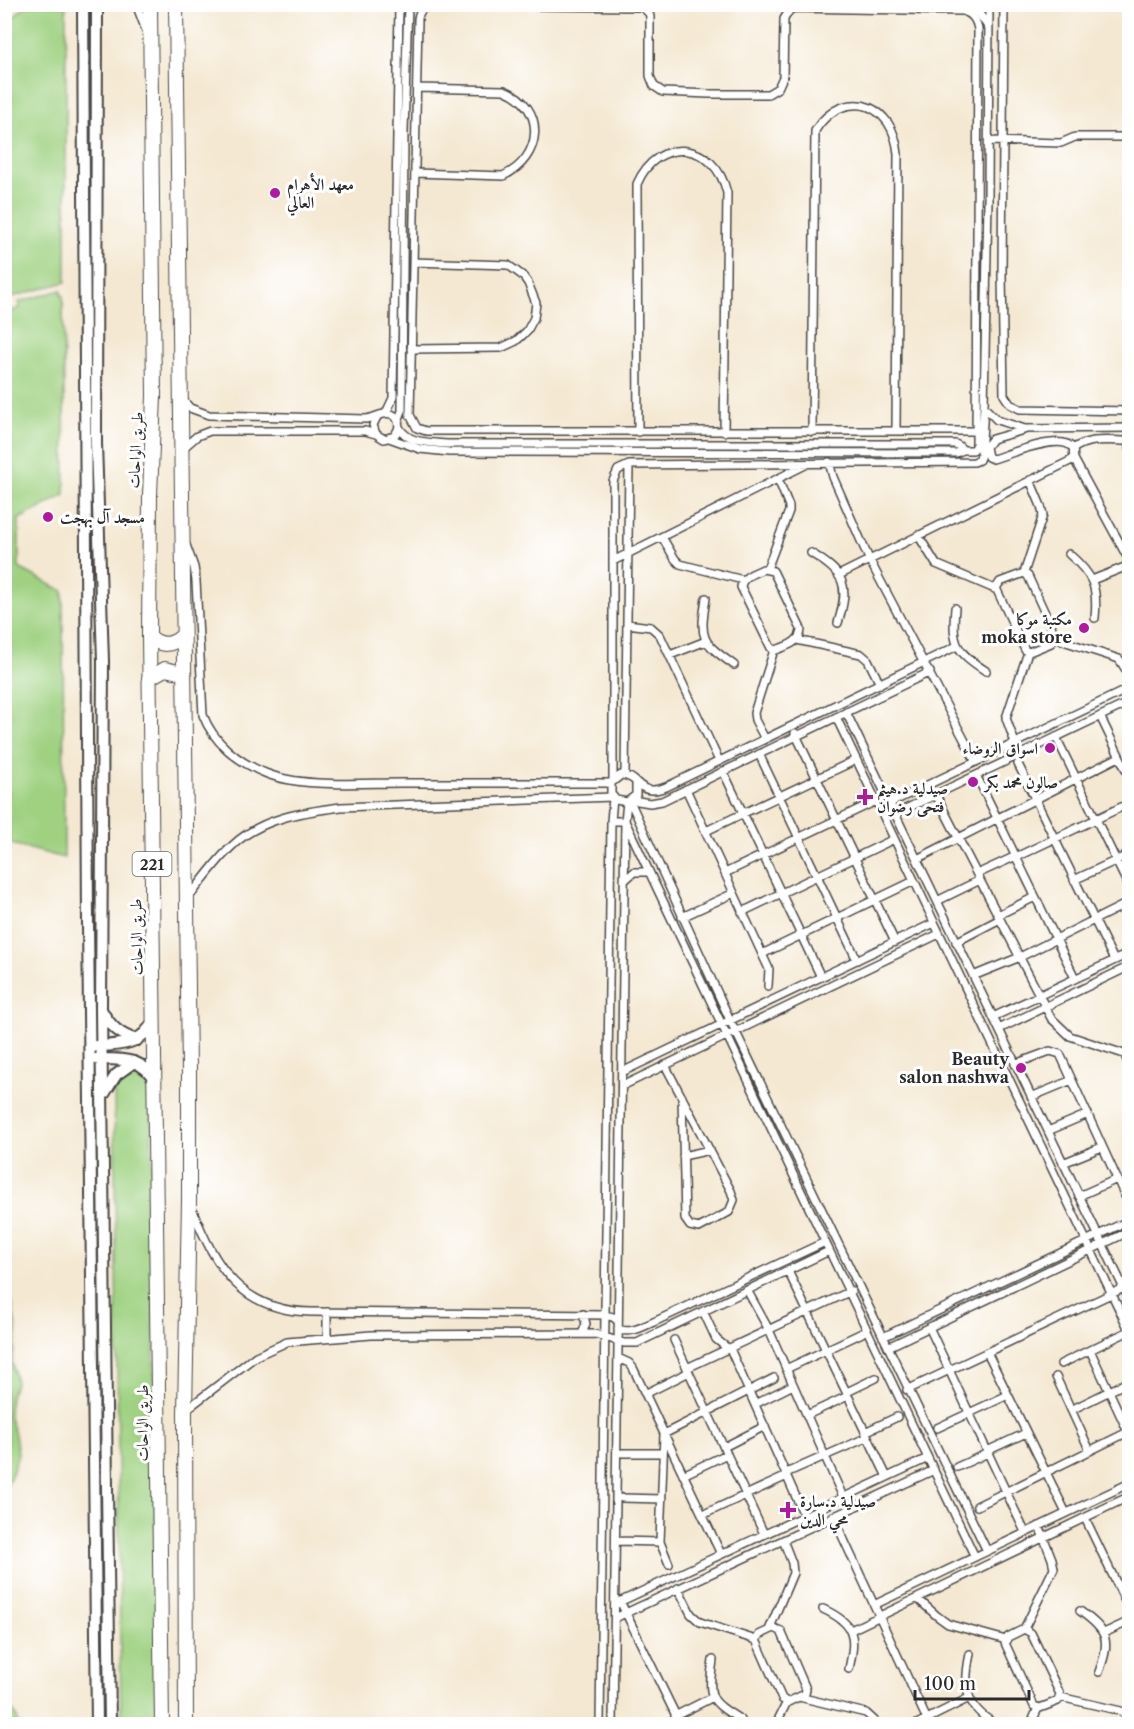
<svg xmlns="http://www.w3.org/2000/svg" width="1134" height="1729" font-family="'Libre Caslon Text',Amiri,serif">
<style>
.green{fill:#9fd181;stroke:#657e56;stroke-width:1.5}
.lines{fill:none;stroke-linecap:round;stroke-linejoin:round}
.street-casing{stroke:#494744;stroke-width:10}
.secondary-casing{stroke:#494744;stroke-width:14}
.highway-casing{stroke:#494744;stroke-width:16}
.street{stroke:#fff;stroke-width:7}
.secondary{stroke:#fff;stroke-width:10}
.highway{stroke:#fff;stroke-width:14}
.poi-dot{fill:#b5179e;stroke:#fff;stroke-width:2}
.labels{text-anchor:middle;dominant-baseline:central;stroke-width:6;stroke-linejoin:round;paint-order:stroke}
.shield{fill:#fff;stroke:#6b6b6b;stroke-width:1.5}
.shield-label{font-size:15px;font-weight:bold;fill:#2b2b2b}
.poi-label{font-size:16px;font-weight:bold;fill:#2b2b2b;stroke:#fff;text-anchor:start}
.street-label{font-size:16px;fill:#2b2b2b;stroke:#fff}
</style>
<rect width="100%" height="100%" fill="#fff"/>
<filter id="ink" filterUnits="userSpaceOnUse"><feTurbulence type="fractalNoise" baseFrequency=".0167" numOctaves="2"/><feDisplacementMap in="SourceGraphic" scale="12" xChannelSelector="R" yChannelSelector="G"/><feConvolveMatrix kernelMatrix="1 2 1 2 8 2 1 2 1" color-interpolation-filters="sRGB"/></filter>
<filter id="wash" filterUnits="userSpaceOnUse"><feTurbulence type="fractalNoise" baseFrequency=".008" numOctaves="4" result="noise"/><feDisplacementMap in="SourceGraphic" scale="24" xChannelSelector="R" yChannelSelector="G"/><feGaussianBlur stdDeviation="1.35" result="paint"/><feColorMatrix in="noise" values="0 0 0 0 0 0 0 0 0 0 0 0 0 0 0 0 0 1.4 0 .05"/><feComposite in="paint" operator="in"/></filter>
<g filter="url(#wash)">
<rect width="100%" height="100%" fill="#f4e8d2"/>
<!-- green -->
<path class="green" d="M26,5H66V282L5,299V26Z
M61,290V295H63L65,495L19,519V568L63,591L64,858L4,842L5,313L20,308L19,302Z
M136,1075L145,1079L151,1086L158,1724H121L114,1088C120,1079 125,1076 136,1075Z
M5,1290L11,1297L17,1334L12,1361L16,1383L10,1396L9,1418L15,1434L18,1454L12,1474L5,1488Z
M4,1696L17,1718L19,1724H5Z"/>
</g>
<g filter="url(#ink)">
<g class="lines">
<!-- street casing -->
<g class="street-casing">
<path id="street" d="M136,4L147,33
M968,4L979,13L988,27
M989,4L988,200L984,407L997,420L1025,429L1130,428
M1004,4L1002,275L1004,395L1010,404L1020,409L1130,411
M989,141L1061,143L1075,137H1130
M415,173L503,176C543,158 547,107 504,90L417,88
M411,349L501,348L516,341L527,331L534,318L536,303L528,283L523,276L508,265L413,262
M183,400L190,408L209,415L366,419C376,418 392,406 398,421C400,427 398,431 394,436L384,439L376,434L373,425L377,417
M386,413L393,398L399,4
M398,421L402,411L404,132L408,4
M399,427C408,444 429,442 447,444H955L959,446L963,450
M1024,430L992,439L986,447L988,457L993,459C1007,455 1064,431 1073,449C1074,452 1073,456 1074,459L1130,562
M638,432L637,184C658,135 715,141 727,193L724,432
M812,432L815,131C831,103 867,93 888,123C894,132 897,143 898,154L896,431
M389,438L420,449L449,452L956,453L963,450H973L976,447L978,29C976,19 972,14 963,11L794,8L789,11L784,19L783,77L778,88L768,94H709L663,92L654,86L650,76V17L649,13L642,7L436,5C426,6 419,8 418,19L410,415L417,428L426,431H976
M1128,441L1130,452
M182,449L197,436L210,431H365L376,434
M1073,449C1089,437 1110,441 1130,441
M829,462L833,477L869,559L976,762
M918,535L936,564L997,590
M662,537L675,559L680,564L743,580
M186,545L194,567L196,581L203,715C213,742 238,762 265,773C301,788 361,783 401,783C471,783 541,783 611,783
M811,553C845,574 850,584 838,623
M1069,554C1093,575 1098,586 1095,618
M613,561L807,464
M763,569L773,571L801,629C801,642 787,646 776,650L771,648L741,587C742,576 755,573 763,569Z
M767,569L789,511V506L778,479
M1024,573L1028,576L1055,635L1051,643L1029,652L1025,650L996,588L1000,582Z
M1024,573L1043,515L1041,506L1030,480
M839,575L1074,459
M1092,580L1130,565
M706,598C700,638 700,641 734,665
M955,608C952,644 955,651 986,671
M627,624L651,627L660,635L719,761
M1054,638L1119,659L1130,676
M797,640L861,654L868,660L880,684
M670,655L706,641
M846,712L1130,1301
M1100,716L1130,778
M836,717L1130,1332
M795,733L895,942
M1056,737L1130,889
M765,739L755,720L754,713L774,650
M1015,743L1006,718L1028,652
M759,754L857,960
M1018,764L1114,960
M723,771L821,977
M625,775L629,465
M613,780V481L618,470L629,465L974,462L979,460L981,455L984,407
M979,781L1075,978
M636,784V795L627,802L616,800L611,794V783L621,775C641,776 637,798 666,787L957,646
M686,789L769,969L768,986
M936,795L1051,1018L1070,1036L1127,1055
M632,800L650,803L662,801L930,672
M630,801L730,1020L987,1551
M890,803L1130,688
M895,814L1130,702
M611,821H625L975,1557
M706,831L856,760
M1016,857L1130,803
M917,859L1119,757
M725,873L876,801
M977,874L1016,856
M1074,880L1130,854
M624,881L634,872H648
M189,897C203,880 216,861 232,846C261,818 302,812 341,807L613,797
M937,901L980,880
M742,912L894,839
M998,915L1035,897
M682,917L734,893
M956,942L1000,919
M762,954L914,881
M973,976L1020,957L1130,902
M993,1017L1130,953
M999,1029L1130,966
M1130,1054L1126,1058L1130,1068
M1015,1064L1050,1051L1060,1054L1125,1196
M665,1065L731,1191L734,1200L729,1212L699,1228L690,1226L685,1219L682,1097
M622,1072L934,923
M622,1086L939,934
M1031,1097L1072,1080
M1048,1131L1088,1114
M683,1156L710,1150
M1063,1163L1102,1147
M1079,1196L1117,1179
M192,1208C215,1267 241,1311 311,1312L605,1315L613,1317L618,1321
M788,1271L887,1477
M747,1290L769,1330L843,1497
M703,1311L716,1339L731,1351L804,1515
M929,1327L1025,1532
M618,1329C630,1335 646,1325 658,1320L825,1242
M582,1334L586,1324L583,1314
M883,1337L1130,1220
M327,1338V1312
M674,1340L764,1534
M888,1347L1130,1231
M1090,1350L1128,1432
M987,1352L1066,1513
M618,1358L629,1363L633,1368L721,1554
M1061,1364L1129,1331
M687,1368L851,1291
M786,1369L862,1333
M1056,1377L1090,1451
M907,1390L1130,1285
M847,1392L876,1378
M645,1394L689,1372
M755,1404L793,1385
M187,1409L256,1356L287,1342L371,1335L595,1334L624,1343H637L829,1251
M1071,1410L1130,1381
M807,1415L848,1396
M937,1428L1008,1395
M865,1432L897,1417
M724,1447L765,1426
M987,1451L1026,1433
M622,1453H663
M957,1467L988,1453
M786,1473L868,1437
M683,1475L727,1454
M622,1498L662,1499
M977,1506L1130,1431
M702,1515L787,1476
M833,1516L929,1724
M1085,1518L1130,1611
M616,1541L660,1542
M669,1564L660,1542L664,1434L774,1378
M678,1588L691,1614L700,1622L756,1640
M918,1599L937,1616L948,1624L1006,1640
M620,1601L680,1724
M615,1604L928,1458
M874,1605L1130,1483
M823,1609C856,1624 856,1636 849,1669
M1080,1611C1108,1631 1111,1640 1099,1672
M615,1618L934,1470
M774,1628L781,1631L806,1689L805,1694L788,1702L782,1699L756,1640L759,1635Z
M1024,1629L1031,1633L1060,1694L1058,1701L1040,1708L1034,1706L1005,1643L1008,1637Z
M1024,1629L1054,1568L1052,1559L1039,1526
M769,1630L793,1573L792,1563L783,1540
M851,1630L1130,1496
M1104,1633L1130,1621
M970,1654C963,1687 965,1706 995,1724
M713,1660C708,1698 708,1700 741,1720
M799,1697L866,1713L878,1724
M1060,1697L1121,1711L1130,1721
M675,1716L713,1697
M600,1724L611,821L613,798
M613,1724L625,821L627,802
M776,1724L787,1702
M917,1724L969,1698
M1031,1724L1038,1708"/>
</g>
<!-- secondary casing -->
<g class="secondary-casing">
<path id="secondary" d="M83,4L88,923L97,1724
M97,4L96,443L103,661L101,1010L110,1724
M102,1011C110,1026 120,1035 137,1040
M96,1046C121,1045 142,1045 154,1020
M96,1059C120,1059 144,1057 155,1082
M104,1094L116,1075L134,1062"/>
</g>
<!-- highway casing -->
<g class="highway-casing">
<path id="highway" d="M150,4L154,396L150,495L149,636L162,1724
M176,4L189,1071V1200L185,1412L186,1724
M149,636C160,647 172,646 182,636
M149,678L165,669L183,673"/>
</g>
<!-- street -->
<use href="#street" class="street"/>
<!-- secondary -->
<use href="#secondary" class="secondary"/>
<!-- highway -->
<use href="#highway" class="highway"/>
</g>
</g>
<!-- markers -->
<g class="poi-dot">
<circle cx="275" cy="193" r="6"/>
<circle cx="48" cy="517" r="6"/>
<circle cx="1084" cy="628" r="6"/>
<circle cx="1050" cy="748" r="6"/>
<circle cx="973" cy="782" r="6"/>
<path d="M862 788h6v6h6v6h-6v6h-6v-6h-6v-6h6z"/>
<circle cx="1021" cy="1068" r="6"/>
<path d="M785 1501h6v6h6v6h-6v6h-6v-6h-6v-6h6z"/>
</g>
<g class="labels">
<!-- shield labels -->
<rect class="shield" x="132.5" y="852" width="39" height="24" rx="4.5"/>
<g class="shield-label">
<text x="152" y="864">221</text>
</g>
<!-- poi labels -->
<g class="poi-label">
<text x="287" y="184">معهد الأهرام<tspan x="287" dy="18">العالي</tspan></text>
<text x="60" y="517">مسجد آل بهجت</text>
<text x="1072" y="619" text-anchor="end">مكتبة موكا<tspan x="1072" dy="18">moka store</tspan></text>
<text x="1038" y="748" text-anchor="end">اسواق الروضاء</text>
<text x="985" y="782">صالون محمد بكر</text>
<text x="877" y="788">صيدلية د.هيثم<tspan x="877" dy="18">فتحى رضوان</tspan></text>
<text x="1009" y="1059" text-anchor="end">Beauty<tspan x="1009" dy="18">salon nashwa</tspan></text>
<text x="800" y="1501">صيدلية د.سارة<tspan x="800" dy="18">محي الدين</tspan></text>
</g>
<!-- street labels -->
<g class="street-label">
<text transform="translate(135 450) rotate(-87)">طريق الواحات</text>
<text transform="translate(136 937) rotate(-91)">طريق الواحات</text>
<text transform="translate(142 1423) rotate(-90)">طريق الواحات</text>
</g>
</g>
<!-- margin -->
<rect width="1134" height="1729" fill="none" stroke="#fff" stroke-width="24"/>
<!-- scale -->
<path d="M915 1690v9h114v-9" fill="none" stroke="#2b2b2b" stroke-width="3"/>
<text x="924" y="1690" font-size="18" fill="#2b2b2b" stroke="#ffffff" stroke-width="4.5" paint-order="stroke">100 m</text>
</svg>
